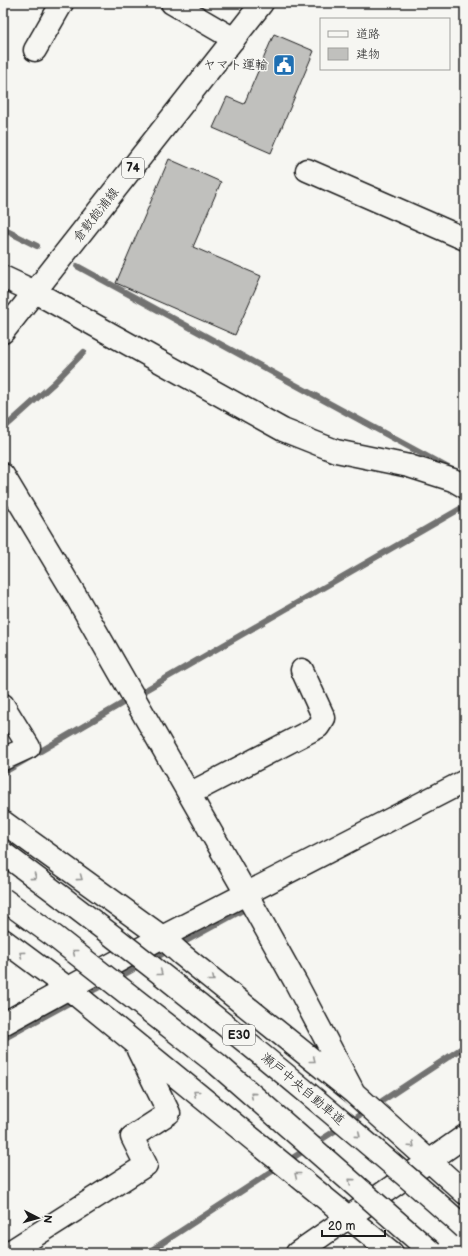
<svg xmlns="http://www.w3.org/2000/svg" width="468" height="1256" font-family="'Balsamiq Sans','Klee One',sans-serif">
<style>
.lines{fill:none;stroke-linecap:round;stroke-linejoin:round}
.stream{stroke:#727271;stroke-width:6}
.building{fill:#c0c0bd;stroke:#1c1c1c}
.minor-casing{stroke:#1c1c1c;stroke-width:25}
.tertiary-casing{stroke:#1c1c1c;stroke-width:25}
.secondary-casing{stroke:#1c1c1c;stroke-width:25}
.primary-casing{stroke:#1c1c1c;stroke-width:25}
.minor{stroke:#f6f6f2;stroke-width:22}
.tertiary{stroke:#f6f6f2;stroke-width:22}
.secondary{stroke:#f6f6f2;stroke-width:22}
.primary{stroke:#f6f6f2;stroke-width:22}
.motorway-bridge-casing{stroke:#1c1c1c;stroke-width:25;stroke-linecap:butt}
.motorway-bridge{stroke:#f6f6f2;stroke-width:22}
.oneway{stroke:#949492}
.labels{text-anchor:middle;dominant-baseline:central;stroke-width:3;stroke-linejoin:round;paint-order:stroke}
.shield{fill:#f6f6f2;stroke:#5d5d5c;stroke-width:1}
.shield-label{font-size:12px;font-weight:bold;fill:#1c1c1c}
.poi-label{font-size:13px;fill:#1c1c1c;stroke:#f6f6f2;text-anchor:end}
.street-label{font-size:13px;fill:#1c1c1c;stroke:#f6f6f2}
</style>
<rect width="100%" height="100%" fill="#f6f6f2"/>
<filter id="ink" filterUnits="userSpaceOnUse"><feTurbulence type="fractalNoise" baseFrequency=".025" numOctaves="2"/><feDisplacementMap in="SourceGraphic" scale="8" xChannelSelector="R" yChannelSelector="G"/><feConvolveMatrix kernelMatrix="1 2 1 2 8 2 1 2 1" color-interpolation-filters="sRGB"/></filter>
<g filter="url(#ink)">
<g class="lines">
<!-- stream -->
<path class="stream" d="M3,229L37,246
M77,266L450,469
M3,429L54,383L84,352
M142,692L465,506
M3,773L123,703
M151,960L250,906
M116,979L143,964
M84,995L107,983
M3,1039L76,999
M382,1101L465,1046
M349,1122L361,1114
M294,1157L341,1127
M147,1253L277,1168"/>
</g>
<!-- building -->
<path class="building" d="M274,34L314,51L271,153L213,128L227,97L244,104Z
M169,159L221,182L193,247L261,276L235,335L116,283Z"/>
<g class="lines">
<!-- minor casing -->
<g class="minor-casing">
<path id="minor" d="M172,3L234,39
M35,50L62,3
M307,170L465,239
M409,466L453,480L465,487
M3,475L77,598L247,895L296,983L354,1093
M3,705L29,747L3,759
M189,794L318,727L324,718L302,670
M3,822L162,937L181,954L354,1093L465,1193
M3,940L69,989L392,1253
M3,1024L162,937L465,781
M8,1253L146,1165L132,1137L169,1113L138,1050
M297,1253L465,1136"/>
</g>
<!-- tertiary casing -->
<g class="tertiary-casing">
<path id="tertiary" d="M35,292L283,430L336,451L409,466"/>
</g>
<!-- secondary casing -->
<g class="secondary-casing">
<path id="secondary" d="M3,277L35,292"/>
</g>
<!-- primary casing -->
<g class="primary-casing">
<path id="primary" d="M3,332L262,3"/>
</g>
<!-- minor -->
<use href="#minor" class="minor"/>
<!-- tertiary -->
<use href="#tertiary" class="tertiary"/>
<!-- secondary -->
<use href="#secondary" class="secondary"/>
<!-- primary -->
<use href="#primary" class="primary"/>
<!-- motorway-bridge casing -->
<g class="motorway-bridge-casing">
<path id="motorway-bridge" d="M3,853C114,935 222,1021 328,1110C374,1149 420,1187 465,1228
M3,899L54,936L217,1064L432,1253"/>
</g>
<!-- motorway-bridge -->
<use href="#motorway-bridge" class="motorway-bridge"/>
</g>
<!-- one-way arrows -->
<defs><path id="oneway-chevron" d="M-2-3.5L2.5 0L-2 3.5" fill="none" stroke-width="1.6" stroke-linecap="round" stroke-linejoin="round"/></defs>
<g class="oneway">
<use href="#oneway-chevron" transform="translate(34 877) rotate(36)"/>
<use href="#oneway-chevron" transform="translate(80 878) rotate(36)"/>
<use href="#oneway-chevron" transform="translate(75 952) rotate(-142)"/>
<use href="#oneway-chevron" transform="translate(22 954) rotate(-143)"/>
<use href="#oneway-chevron" transform="translate(160 973) rotate(38)"/>
<use href="#oneway-chevron" transform="translate(212 979) rotate(39)"/>
<use href="#oneway-chevron" transform="translate(313 1060) rotate(39)"/>
<use href="#oneway-chevron" transform="translate(196 1093) rotate(-141)"/>
<use href="#oneway-chevron" transform="translate(253 1095) rotate(-139)"/>
<use href="#oneway-chevron" transform="translate(358 1135) rotate(40)"/>
<use href="#oneway-chevron" transform="translate(412 1145) rotate(42)"/>
<use href="#oneway-chevron" transform="translate(297 1175) rotate(-141)"/>
<use href="#oneway-chevron" transform="translate(351 1181) rotate(-139)"/>
</g>
</g>
<!-- icons -->
<defs>
<g id="civic-square" transform="scale(1.15)"><rect x="-9" y="-9" width="18" height="18" rx="4" fill="#1f6fb2" stroke="#f6f6f2"/><path d="M-.6-6.5H3V-4.5H.6V-3L4-1V1h2V6H-6V1h2V-1L-.6-3ZM-1.2 2.5V6h2.4V2.5Z" fill="#fff"/></g>
</defs>
<g fill-rule="evenodd">
<use href="#civic-square" x="284" y="65"/>
</g>
<g class="labels">
<!-- shield labels -->
<g class="shield">
<rect x="122" y="158" width="22" height="20" rx="3"/>
<rect x="223" y="1025" width="32" height="20" rx="3"/>
</g>
<g class="shield-label">
<text x="133" y="168">74</text>
<text x="239" y="1035">E30</text>
</g>
<!-- poi labels -->
<g class="poi-label">
<text x="268" y="65">ヤマト運輸</text>
</g>
<!-- street labels -->
<g class="street-label">
<text transform="translate(96 215) rotate(-52)">倉敷飽浦線</text>
<text transform="translate(303 1089) rotate(40)">瀬戸中央自動車道</text>
</g>
</g>
<!-- margin -->
<rect width="468" height="1256" fill="none" stroke="#f6f6f2" stroke-width="16"/>
<rect x="8" y="8" width="452" height="1240" fill="none" stroke="#1c1c1c" stroke-width="1.5" filter="url(#ink)"/>
<!-- legend -->
<rect x="320" y="18" width="130" height="52" fill="#f6f6f2" stroke="#9f9f9c"/>
<rect x="328" y="31" width="20" height="6" fill="#f6f6f2" stroke="#9f9f9c"/>
<text x="356" y="38" font-size="12" fill="#1c1c1c">道路</text>
<rect x="328" y="48" width="20" height="12" fill="#c0c0bd" stroke="#9f9f9c"/>
<text x="356" y="58" font-size="12" fill="#1c1c1c">建物</text>
<!-- north arrow -->
<g transform="translate(38 1218) rotate(96)" stroke="#f6f6f2" stroke-width="3" paint-order="stroke">
<path d="M0-3L7 15L0 10L-7 15Z" fill="#1c1c1c"/>
<text y="-6" font-size="11" font-weight="bold" text-anchor="middle" fill="#1c1c1c">N</text>
</g>
<!-- scale -->
<path d="M322 1230v6h63v-6" fill="none" stroke="#1c1c1c" stroke-width="2"/>
<text x="328" y="1230" font-size="12" fill="#1c1c1c" stroke="#f6f6f2" stroke-width="3" paint-order="stroke">20 m</text>
</svg>
